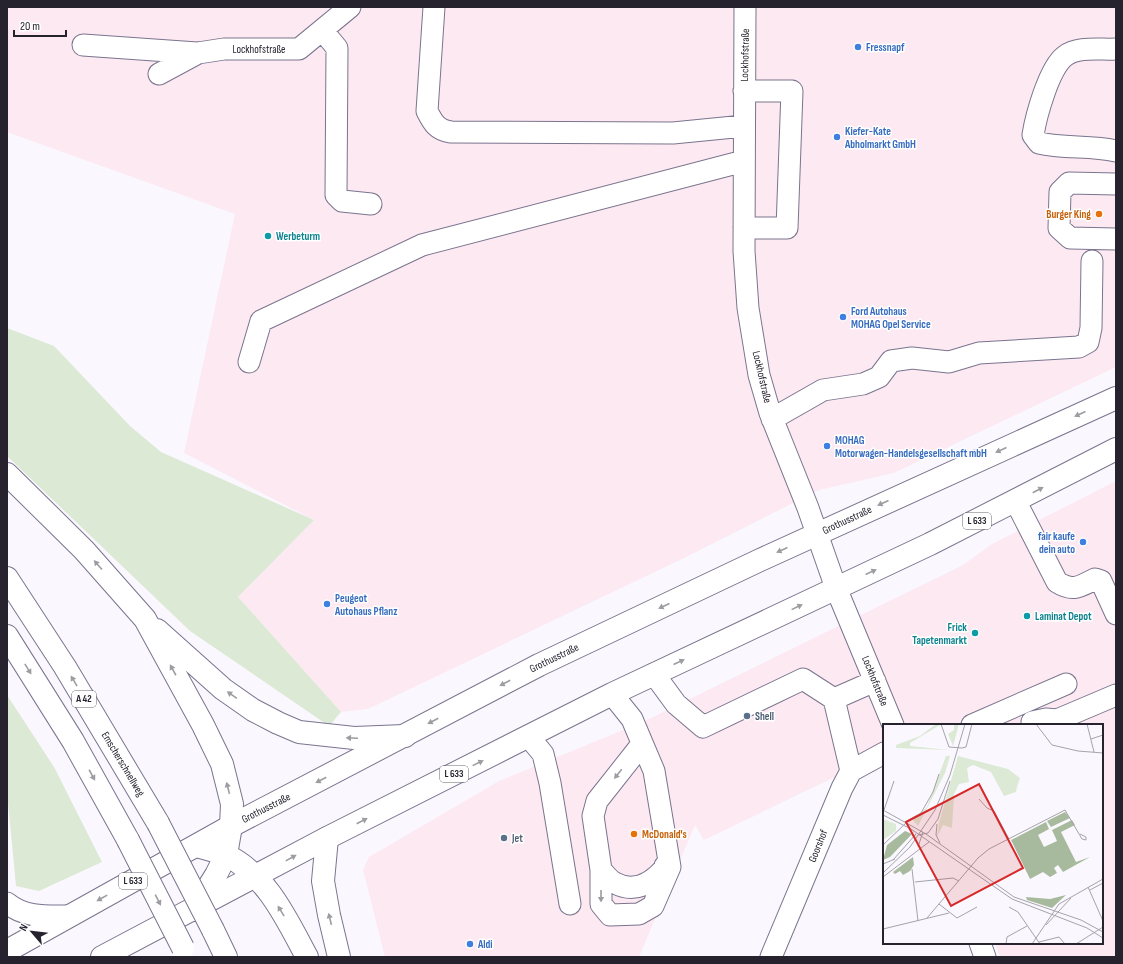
<svg xmlns="http://www.w3.org/2000/svg" width="1123" height="964" font-family="'Sofia Sans Condensed',sans-serif">
<style>
.commercial{fill:#fde9f1}
.grass{fill:#dce9d5}
.lines{fill:none;stroke-linecap:round;stroke-linejoin:round}
.minor-casing{stroke:#7a748e;stroke-width:23}
.major-casing{stroke:#7a748e;stroke-width:24}
.highway-casing{stroke:#7a748e;stroke-width:24}
.minor{stroke:#fff;stroke-width:21}
.major{stroke:#fff;stroke-width:22}
.highway{stroke:#fff;stroke-width:22}
.highway-bridge-casing{stroke:#7a748e;stroke-width:24;stroke-linecap:butt}
.highway-bridge{stroke:#fff;stroke-width:22}
.oneway{fill:#9d9ca1}
.shop-dot{fill:#3f7fe0;stroke:#fff;stroke-width:1.5}
.food-dot{fill:#e8710a;stroke:#fff;stroke-width:1.5}
.culture-dot{fill:#0f9aa8;stroke:#fff;stroke-width:1.5}
.service-dot{fill:#5c6f8a;stroke:#fff;stroke-width:1.5}
.labels{text-anchor:middle;dominant-baseline:central;stroke-width:3;stroke-linejoin:round;paint-order:stroke}
.shield{fill:#fff;stroke:#67656d;stroke-width:1}
.shield-label{font-size:10px;font-weight:bold;fill:#26232e}
.shop-label{font-size:11px;font-weight:bold;fill:#366cbe;stroke:#fff;text-anchor:start}
.street-label{font-size:11px;fill:#26232e;stroke:#fff}
.food-label{font-size:11px;font-weight:bold;fill:#c56008;stroke:#fff;text-anchor:end}
.culture-label{font-size:11px;font-weight:bold;fill:#0d838f;stroke:#fff;text-anchor:start}
.service-label{font-size:11px;font-weight:bold;fill:#4e5e75;stroke:#fff;text-anchor:start}
.inset-road{fill:none;stroke:#a5a3ab;stroke-width:1}
.view{fill:#d62828;fill-opacity:0.15;stroke:#d62828;stroke-width:2}
.inset-edge{fill:none;stroke:#26232e;stroke-width:2}
</style>
<rect width="100%" height="100%" fill="#faf8fe"/>
<!-- commercial -->
<path class="commercial" d="M7,7H1116V367L894,473L819,490L682,559L368,709L341,712L238,597L314,520L184,453L235,214L7,132Z
M1116,481V957H1000L995,943H1102V725H884V747L837,776L704,840L695,825L639,957H385L363,870L369,857L499,781L645,721L963,565L992,544Z"/>
<!-- grass -->
<path class="grass" d="M7,328L54,346L130,426L161,452L314,520L238,597L341,712L329,726L190,631L7,456Z
M7,695L54,767L102,862L39,891L16,886L7,792Z"/>
<g class="lines">
<!-- minor casing -->
<g class="minor-casing">
<path id="minor" d="M434,7L427,111C433,123 437,130 451,132L673,133L744,126
M745,7L744,251L748,308L759,375L770,413L808,508L836,588L893,725
M322,30L337,48L336,195L342,201L371,204
M83,45L197,53
M1116,49C1100,50 1078,46 1065,56C1049,68 1036,116 1033,135L1039,143C1064,149 1091,145 1116,151
M159,74L198,53L224,49H299L350,7
M1116,184L1069,183L1060,192L1059,228L1070,238L1116,239
M744,228H787L792,91H744
M249,362L261,321L422,245L744,161
M772,419L823,390L863,384L879,377L891,361L912,358L949,362L979,353L1079,347L1088,342L1091,328L1092,261
M1016,502L1057,582C1073,592 1079,587 1095,579L1101,581L1116,614
M654,674L676,704L703,727L803,679L834,699L875,681
M612,694L632,719L654,771L670,867L653,906L639,914L610,915L601,904V870L593,816L597,801L642,744
M834,699L851,771
M1032,722L1046,719L1057,720L1116,695
M972,725L1066,684
M529,737L543,754L550,783L570,904
M601,870C605,874 610,881 615,883C635,894 652,883 665,868V866
M7,903C25,918 47,916 69,916
M980,943L985,957
M771,957L842,788L851,771L884,753"/>
</g>
<!-- major casing -->
<g class="major-casing">
<path id="major" d="M7,951L231,826L539,665L758,561L1116,398
M102,957L327,838L612,694L930,544L1116,449"/>
</g>
<!-- highway casing -->
<g class="highway-casing">
<path id="highway" d="M7,474L84,550L145,619L203,725L222,764L232,804L231,826L226,855L216,875L194,910
M7,578L65,667L158,823
M157,630L223,689L253,710L278,723L299,732L354,738L405,736
M7,636L73,741L128,840
M327,838L323,881L329,915L339,957
M197,846C207,849 217,851 226,855C267,875 287,920 307,957
M213,930L226,957"/>
</g>
<!-- minor -->
<use href="#minor" class="minor"/>
<!-- major -->
<use href="#major" class="major"/>
<!-- highway -->
<use href="#highway" class="highway"/>
<!-- highway-bridge casing -->
<g class="highway-bridge-casing">
<path id="highway-bridge" d="M158,823L213,930
M128,840L183,948"/>
</g>
<!-- highway-bridge -->
<use href="#highway-bridge" class="highway-bridge"/>
</g>
<!-- one-way arrows -->
<defs><path id="oneway-solid" d="M-6-.8H1V-3.2L6.5 0L1 3.2V.8H-6Z"/></defs>
<g class="oneway">
<use href="#oneway-solid" transform="translate(1080 414) rotate(156)"/>
<use href="#oneway-solid" transform="translate(1001 450) rotate(156)"/>
<use href="#oneway-solid" transform="translate(1038 490) rotate(-28)"/>
<use href="#oneway-solid" transform="translate(883 503) rotate(156)"/>
<use href="#oneway-solid" transform="translate(782 550) rotate(156)"/>
<use href="#oneway-solid" transform="translate(98 565) rotate(-131)"/>
<use href="#oneway-solid" transform="translate(871 572) rotate(-25)"/>
<use href="#oneway-solid" transform="translate(664 606) rotate(155)"/>
<use href="#oneway-solid" transform="translate(797 607) rotate(-26)"/>
<use href="#oneway-solid" transform="translate(679 662) rotate(-25)"/>
<use href="#oneway-solid" transform="translate(28 669) rotate(58)"/>
<use href="#oneway-solid" transform="translate(173 670) rotate(-119)"/>
<use href="#oneway-solid" transform="translate(74 681) rotate(-121)"/>
<use href="#oneway-solid" transform="translate(505 683) rotate(152)"/>
<use href="#oneway-solid" transform="translate(232 695) rotate(-145)"/>
<use href="#oneway-solid" transform="translate(433 721) rotate(152)"/>
<use href="#oneway-solid" transform="translate(352 738) rotate(-177)"/>
<use href="#oneway-solid" transform="translate(478 763) rotate(-26)"/>
<use href="#oneway-solid" transform="translate(618 774) rotate(128)"/>
<use href="#oneway-solid" transform="translate(92 775) rotate(61)"/>
<use href="#oneway-solid" transform="translate(321 780) rotate(152)"/>
<use href="#oneway-solid" transform="translate(228 788) rotate(-104)"/>
<use href="#oneway-solid" transform="translate(362 821) rotate(-27)"/>
<use href="#oneway-solid" transform="translate(291 858) rotate(-29)"/>
<use href="#oneway-solid" transform="translate(601 896) rotate(90)"/>
<use href="#oneway-solid" transform="translate(102 898) rotate(151)"/>
<use href="#oneway-solid" transform="translate(158 900) rotate(63)"/>
<use href="#oneway-solid" transform="translate(281 911) rotate(-121)"/>
<use href="#oneway-solid" transform="translate(330 919) rotate(-103)"/>
</g>
<!-- markers -->
<g class="shop-dot">
<circle cx="858" cy="47" r="4"/>
<circle cx="837" cy="137" r="4"/>
<circle cx="843" cy="317" r="4"/>
<circle cx="827" cy="446" r="4"/>
<circle cx="1083" cy="542" r="4"/>
<circle cx="327" cy="604" r="4"/>
<circle cx="470" cy="944" r="4"/>
</g>
<g class="food-dot">
<circle cx="1099" cy="214" r="4"/>
<circle cx="634" cy="834" r="4"/>
</g>
<g class="culture-dot">
<circle cx="268" cy="236" r="4"/>
<circle cx="1027" cy="616" r="4"/>
<circle cx="975" cy="633" r="4"/>
</g>
<g class="service-dot">
<circle cx="747" cy="716" r="4"/>
<circle cx="504" cy="838" r="4"/>
</g>
<g class="labels">
<!-- shield labels -->
<g class="shield">
<rect x="963" y="513" width="28" height="16" rx="3"/>
<rect x="72" y="691" width="24" height="16" rx="3"/>
<rect x="440" y="766" width="28" height="16" rx="3"/>
<rect x="119" y="873" width="28" height="16" rx="3"/>
</g>
<g class="shield-label">
<text x="977" y="521">L 633</text>
<text x="84" y="699">A 42</text>
<text x="454" y="774">L 633</text>
<text x="133" y="881">L 633</text>
</g>
<!-- shop labels -->
<g class="shop-label">
<text x="866" y="47">Fressnapf</text>
<text x="845" y="131">Kiefer-Kate<tspan x="845" dy="13">Abholmarkt GmbH</tspan></text>
<text x="851" y="311">Ford Autohaus<tspan x="851" dy="13">MOHAG Opel Service</tspan></text>
<text x="835" y="440">MOHAG<tspan x="835" dy="13">Motorwagen-Handelsgesellschaft mbH</tspan></text>
<text x="1075" y="536" text-anchor="end">fair kaufe<tspan x="1075" dy="13">dein auto</tspan></text>
<text x="335" y="598">Peugeot<tspan x="335" dy="13">Autohaus Pflanz</tspan></text>
<text x="478" y="944">Aldi</text>
</g>
<!-- street labels -->
<g class="street-label">
<text x="259" y="49">Lockhofstraße</text>
<text transform="translate(745 55) rotate(-89)">Lockhofstraße</text>
<text transform="translate(762 377) rotate(77)">Lockhofstraße</text>
<text transform="translate(847 520) rotate(-25)">Grothusstraße</text>
<text transform="translate(554 658) rotate(-26)">Grothusstraße</text>
<text transform="translate(875 681) rotate(68)">Lockhofstraße</text>
<text transform="translate(123 764) rotate(59)">Emscherschnellweg</text>
<text transform="translate(266 808) rotate(-27)">Grothusstraße</text>
<text transform="translate(818 846) rotate(-68)">Goorshof</text>
</g>
<!-- food labels -->
<g class="food-label">
<text x="1091" y="214">Burger King</text>
<text x="642" y="834" text-anchor="start">McDonald's</text>
</g>
<!-- culture labels -->
<g class="culture-label">
<text x="276" y="236">Werbeturm</text>
<text x="1035" y="616">Laminat Depot</text>
<text x="967" y="627" text-anchor="end">Frick<tspan x="967" dy="13">Tapetenmarkt</tspan></text>
</g>
<!-- service labels -->
<g class="service-label">
<text x="755" y="716">Shell</text>
<text x="512" y="838">Jet</text>
</g>
</g>
<!-- overview -->
<g transform="translate(883 724)">
<rect width="220" height="220" fill="#faf8fe"/>
<path d="M53,0L57,1L27,19V22L66,26L13,24V21L37,12ZM71,0H76L70,22L65,10L71,6ZM63,32H67L62,49L35,102L30,96L44,83ZM75,32L125,45L137,54L134,63L133,68L121,72L108,48L90,41L84,44L86,58L76,60L71,70L69,104L60,101L54,113L56,99ZM0,95L13,100V107L0,116Z" fill="#dce9d5"/>
<path d="M182,88L187,94L168,103L164,97ZM189,96L192,101L178,108L193,138L207,133L180,148L175,141L171,144L174,149L167,153L160,148L147,155L128,116L163,98L166,105L155,111L161,123L174,117L169,106ZM22,107L29,110L7,133L0,136L4,121ZM30,133L31,141L27,147L20,151L17,147L12,150L10,148ZM183,171L169,184L144,176L143,173L167,175Z" fill="#a8ba9d"/>
<path class="inset-road" d="M58,0L66,23L79,24L83,23L89,0M153,0L169,21L195,27L220,29M204,0L211,28M208,15L220,11M96,75L104,84L111,87L126,115M0,86L43,110L131,173L198,196L220,208M1,86L11,57M0,91L28,105L129,175L204,204L220,214M24,97L38,89L50,68L56,50M54,100L53,111L57,119M35,111L45,109L55,95L67,57M0,121L24,98M35,123L40,108M10,136L33,110M0,140L12,135M29,145L35,197M0,149L27,123L52,86L67,51L82,0M0,153L46,118M32,158L70,154L76,157M205,163L220,197M207,166L220,159M56,180L74,194L94,183M126,183L135,188L157,220M44,194L95,134L106,125L182,86L199,115L203,116V113L197,110M163,201L188,174M0,205L66,189M156,218L176,213L182,220M123,220L124,213L144,202M149,220L176,180L220,155M193,220L220,203"/>
<path class="view" d="M96,60L140,144L68,182L23,98Z"/>
<rect width="220" height="220" class="inset-edge"/>
</g>
<!-- border -->
<rect width="1123" height="964" fill="none" stroke="#26232e" stroke-width="16"/>
<!-- north arrow -->
<g transform="translate(32 932) rotate(298)" stroke="#ffffff" stroke-width="3" paint-order="stroke">
<path d="M0-3L7 15L0 10L-7 15Z" fill="#26232e"/>
<text y="-6" font-size="11" font-weight="bold" text-anchor="middle" fill="#26232e">N</text>
</g>
<!-- scale -->
<path d="M14 30v6h52v-6" fill="none" stroke="#26232e" stroke-width="2"/>
<text x="20" y="30" font-size="12" fill="#26232e" stroke="#ffffff" stroke-width="3" paint-order="stroke">20 m</text>
</svg>
